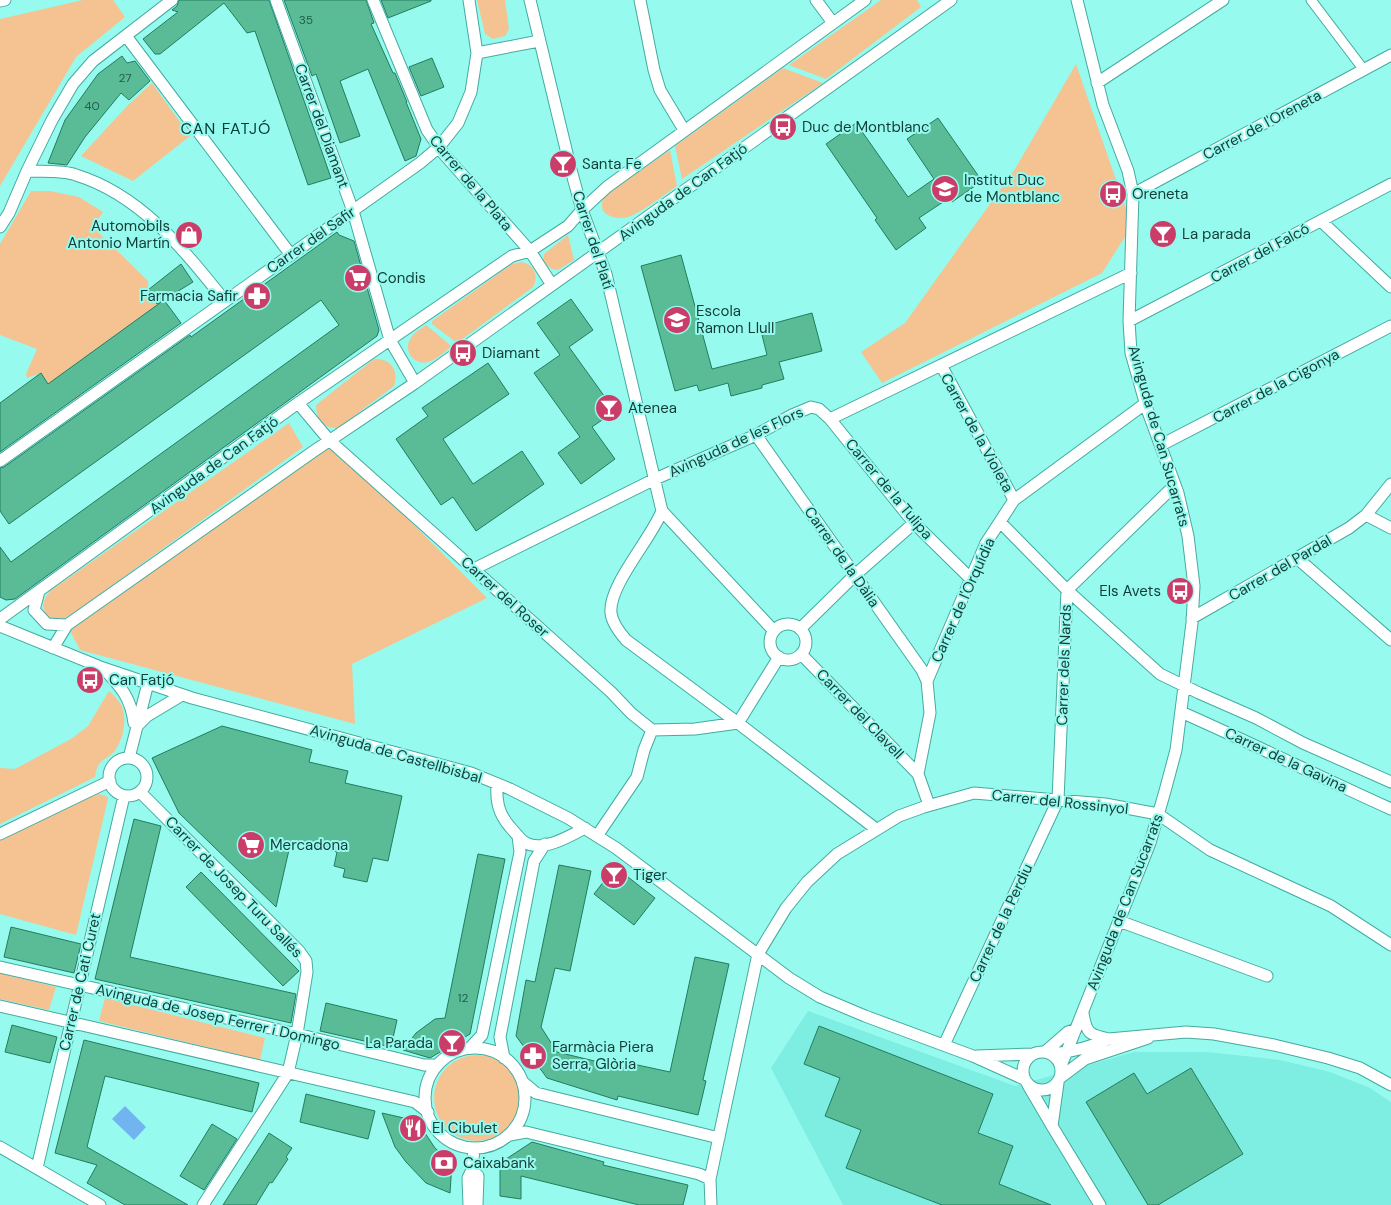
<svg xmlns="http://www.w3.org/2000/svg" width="1391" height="1205" font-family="'DM Sans',sans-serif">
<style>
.built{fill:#7eede2}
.green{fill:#f5c391}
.water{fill:#71b4ef}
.building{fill:#59bc97;stroke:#237c5e}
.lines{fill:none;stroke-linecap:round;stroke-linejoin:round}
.pedestrian-casing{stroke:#44aba0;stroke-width:11}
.minor-casing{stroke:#44aba0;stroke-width:13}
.pedestrian{stroke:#fff;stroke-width:9}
.minor{stroke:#fff;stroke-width:11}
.labels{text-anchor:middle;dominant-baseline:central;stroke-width:4;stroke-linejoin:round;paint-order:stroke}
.number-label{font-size:12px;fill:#245d50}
.street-label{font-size:15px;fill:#123d39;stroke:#96faee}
.poi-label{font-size:15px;fill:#123d39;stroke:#96faee;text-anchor:start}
.neighbourhood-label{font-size:16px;letter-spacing:1px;fill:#003d38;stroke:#96faee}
</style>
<rect width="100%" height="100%" fill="#96faee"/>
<!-- built -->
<path class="built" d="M808,1011L1015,1086L1134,1052H1207L1280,1060L1330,1072L1370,1088L1391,1102V1205H843L771,1068Z"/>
<!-- green -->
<path class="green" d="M83,0H113L125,17L76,57L0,186V19Z
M477,0H505L509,29L505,36L493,39L485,34Z
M881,0H917L921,7L826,79L789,65Z
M1076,64L1132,226L1102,273L882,383L861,352L905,323L1015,169Z
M783,68L823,83L682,179L675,146Z
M152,83L190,136L133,181L81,156L128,105Z
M670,150L677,186C665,194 641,213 628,217C621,219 611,218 605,213C600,209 602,200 605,195Z
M31,191H50L79,197L103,212L93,227L148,281V290L157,305L64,372L81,396L64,405L41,373L27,378L26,374L37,349L0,335V244Z
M568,235L574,260L558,270L552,269L543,262L544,254Z
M521,262C534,264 539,275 533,287L457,343L432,324V321L512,264Z
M426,325L449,344L451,347C444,352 436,360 428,362C414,366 402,350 411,338C414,332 421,329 426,325Z
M374,359C391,358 399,370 394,386L338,428C322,428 317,420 316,405Z
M289,423L303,447L78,610L60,621L50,620C41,608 41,602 50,591Z
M329,440L487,598L352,664L355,724L80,650L67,625Z
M109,691C113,695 118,699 120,703C128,714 124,738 116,749C107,762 98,756 95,777L0,824V768L15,769L71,739L88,726Z
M99,794L108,797L107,803L76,935L0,914V840L93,795Z
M0,973L56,987L49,1010L0,999Z
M105,998L265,1038L260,1060L99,1021Z
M434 1098a43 43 0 1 1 86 0a43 43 0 1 1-86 0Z"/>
<!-- water -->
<path class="water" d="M125,1106L146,1127L134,1140L112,1119Z"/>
<!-- building -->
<path class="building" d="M179,0H269L331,178L308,185L255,31L247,33L224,3L160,54H155L143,39L178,12L172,10L177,6Z
M284,0H366L374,23L371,24L393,73H395L407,102H406L421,139L416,156L405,161L368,69L340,81L360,136L340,143L316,74L312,76Z
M381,0H431V1L388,18Z
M122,56L127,63L135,61L150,81L129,100L121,93L85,137L67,165L48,163L65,120L98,74Z
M432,58L444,87L421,96L409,67Z
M938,118L982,181L952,202L949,198L919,218L926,228L896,250L875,220L877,218L826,144L856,123L908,197L934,179L907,139Z
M337,232L339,235L354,241L379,330L377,336L15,599L6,600L0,597V547L11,562L339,325L321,300L9,524L0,511V468L4,467L190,335L191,337Z
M681,255L712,369L767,355L760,327L812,313L822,351L779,362L784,379L762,385V388L731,396L728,383L699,391L697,385L675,391L641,266Z
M181,264L193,282L157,304L148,290Z
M571,299L593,330L569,347L615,411L592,427L615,459L581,484L558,453L580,437L534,373L560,355L537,323Z
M164,300L181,323L0,452V403L41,373L48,384Z
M488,363L509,394L443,439L473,484L522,451L544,484L476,531L453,497L441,505L396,439L428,416L422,408Z
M222,726L312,750L309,762L348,771L345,783L402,796L388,861L373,858L367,882L343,877L345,869L334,866L337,852L291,841L276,907L179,813L152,758Z
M134,819L161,826L130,957L296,994L291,1023L95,979Z
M478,854L505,859L470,1034L430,1058L403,1050L416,1033L435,1019L445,1018Z
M559,865L591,871L570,971L555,968L541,1027L557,1052L632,1070L633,1064L670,1072L695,957L729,964L703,1080L706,1081L698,1115L618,1096L617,1100L547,1078L516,1036L526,980L535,982Z
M615,867L655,898L634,925L594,894Z
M201,872L299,971L283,986L186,887Z
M11,927L81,944L74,973L4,957Z
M326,1003L397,1020L391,1047L320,1031Z
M12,1025L57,1037L50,1063L5,1052Z
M819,1026L993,1094L978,1133L1013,1146L999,1184L1051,1205H942L846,1168L861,1130L825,1116L840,1078L804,1064Z
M84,1040L259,1083L252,1112L105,1076L87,1147L188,1205H125L87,1183L97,1165L55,1153Z
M1191,1068L1243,1154L1158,1205H1148L1086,1102L1134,1073L1147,1094Z
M306,1094L375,1111L368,1139L300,1122Z
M382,1113L417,1121L435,1148L452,1163L450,1193L426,1183L406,1162L395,1147Z
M212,1124L237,1139L204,1190L180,1176Z
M269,1133L292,1148L286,1157L288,1159L272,1183L270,1182L256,1205H223Z
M532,1142L604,1162L603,1165L688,1185L683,1205H639L521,1176V1199L500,1196V1163Z"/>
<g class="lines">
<!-- pedestrian casing -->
<g class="pedestrian-casing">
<path id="pedestrian" d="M1311,0L1364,70"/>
</g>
<!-- minor casing -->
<g class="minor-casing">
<path id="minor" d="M276,0L353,211L390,340L415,383
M373,0L427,130L443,153L530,251L552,285
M530,0L571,170L582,210L606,274L662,511C651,539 608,586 611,613C612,623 620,633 626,640L738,723L876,829
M640,0L654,70L660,90L684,130
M816,0L833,23
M0,1L5,0
M126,36L291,255
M477,53L539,41
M1097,83L1223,0
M27,171C42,172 62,170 76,175C141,195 184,250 225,301
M1133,194L1391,55
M1321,221L1391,287
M0,227L9,213L27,171L52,120L73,84L93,61L172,0
M1129,321L1391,184
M941,365L1014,500
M298,403L329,440L611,692L631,713L652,730L695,729L738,723
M830,419L1131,273
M756,435L922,670L927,681
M1161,445L1391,326
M0,461L420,163L439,147L458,123L471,92L477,53L469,0
M662,511L774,631
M1366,515L1391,528
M1000,522L1067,590L1160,674L1199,693L1256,718L1303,743L1391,782
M1297,558L1391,640
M474,569L655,479L756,435L792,415L811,407L819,409L830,419L914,523L971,579
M39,591L34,610L47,624L67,625
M1192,618L1349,528L1366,515L1391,484
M0,619L298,403L512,256L530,251L568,226L582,210L607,187L865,0
M770 642a18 18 0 1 1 36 0a18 18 0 1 1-36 0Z
M0,626L103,668L192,698L471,773L510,789L568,818L616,848L789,978L820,997L865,1016L973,1056L1024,1079
M800,629L855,575L914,523
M53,648L67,625L314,451L415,383L951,0
M801,654L918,774
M104,669C121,687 131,698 134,723
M1181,712C1251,743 1320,777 1391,809
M738,723L779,657
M137,726L147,716L182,695
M129,758L148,683
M109 777a19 19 0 1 1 38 0a19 19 0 1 1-38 0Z
M497,784C496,801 498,813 510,827C515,832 520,840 526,843C543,852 570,836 585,828
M140,792L299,951L306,961L307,972L297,1034L288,1073L203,1205
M929,805L918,774L930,713L927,681L986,543L1014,500L1146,403
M0,834L110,781
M597,836L637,777L644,750L652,730
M1119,921L1267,976
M0,967L297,1034L424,1065H437
M0,1006L415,1102L428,1112
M1083,1013C1086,1033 1089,1035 1109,1039
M944,1045L1058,800L1067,590L1175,485
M425 1098a50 50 0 1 1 100 0a50 50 0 1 1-100 0Z
M470,1048L482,1035L520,852L518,836
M1023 1071a19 19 0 1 1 38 0a19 19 0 1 1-38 0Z
M1045,1052L1068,1032L1074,1030
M1051,1054C1071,1052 1091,1047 1109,1039L1186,1032L1214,1034L1274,1045L1328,1058L1360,1068L1391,1085
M977,1056L1033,1054
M504,1058L500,1037L534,861L545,844
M1061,1066L1150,843L1165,791L1176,750L1192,623L1194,586L1188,536L1178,493L1147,409L1131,353L1129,321L1133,194L1128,171L1103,105L1077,0
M1061,1077L1085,1059L1148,1038
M524,1083L536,1093L719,1138
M1028,1085L1052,1126L1100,1205
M1052,1126L1058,1083
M510,1135L526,1132L699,1174L710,1179
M0,1147L100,1205
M37,1168L124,796
M472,1170L478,1176L477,1205
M469,1205L468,1178L472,1170L474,1149
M711,1205L710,1179L758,954L786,908L807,882L837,854L899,816L924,807L974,793L1105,804L1158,814L1210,850L1331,906L1391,945"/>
</g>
<!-- pedestrian -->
<use href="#pedestrian" class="pedestrian"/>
<!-- minor -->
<use href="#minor" class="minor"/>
</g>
<!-- icons -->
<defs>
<g id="bus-disc" transform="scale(1.4375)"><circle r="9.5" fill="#cb3d69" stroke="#96faee"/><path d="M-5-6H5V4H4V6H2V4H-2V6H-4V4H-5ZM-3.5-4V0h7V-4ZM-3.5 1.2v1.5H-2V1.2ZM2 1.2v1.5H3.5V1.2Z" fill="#fff"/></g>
<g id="bar-disc" transform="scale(1.4375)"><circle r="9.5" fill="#cb3d69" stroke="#96faee"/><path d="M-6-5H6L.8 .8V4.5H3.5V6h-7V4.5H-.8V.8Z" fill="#fff"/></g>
<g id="school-disc" transform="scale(1.4375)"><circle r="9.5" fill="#cb3d69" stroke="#96faee"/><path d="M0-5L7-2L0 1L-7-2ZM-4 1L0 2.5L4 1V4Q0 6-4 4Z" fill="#fff"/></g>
<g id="shop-disc" transform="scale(1.4375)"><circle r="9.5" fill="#cb3d69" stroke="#96faee"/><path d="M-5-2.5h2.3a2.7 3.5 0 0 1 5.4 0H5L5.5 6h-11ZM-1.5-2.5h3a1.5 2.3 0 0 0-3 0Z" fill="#fff"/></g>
<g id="supermarket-disc" transform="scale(1.4375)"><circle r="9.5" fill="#cb3d69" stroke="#96faee"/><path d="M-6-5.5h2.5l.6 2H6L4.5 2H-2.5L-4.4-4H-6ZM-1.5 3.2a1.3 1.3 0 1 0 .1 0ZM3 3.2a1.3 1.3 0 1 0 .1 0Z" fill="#fff"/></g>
<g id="pharmacy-disc" transform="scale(1.4375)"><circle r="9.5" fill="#cb3d69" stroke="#96faee"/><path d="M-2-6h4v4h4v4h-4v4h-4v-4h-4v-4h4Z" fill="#fff"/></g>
<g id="restaurant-disc" transform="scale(1.4375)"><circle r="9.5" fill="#cb3d69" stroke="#96faee"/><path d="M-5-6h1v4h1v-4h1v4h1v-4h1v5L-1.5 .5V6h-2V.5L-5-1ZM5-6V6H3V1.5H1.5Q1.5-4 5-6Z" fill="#fff"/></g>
<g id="bank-disc" transform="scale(1.4375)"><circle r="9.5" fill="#cb3d69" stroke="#96faee"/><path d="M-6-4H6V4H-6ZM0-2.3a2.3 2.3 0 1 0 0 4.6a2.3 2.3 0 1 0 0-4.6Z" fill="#fff"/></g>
</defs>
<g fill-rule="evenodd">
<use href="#bus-disc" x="783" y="127"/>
<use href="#bar-disc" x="563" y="164"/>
<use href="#school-disc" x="945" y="189"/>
<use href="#bus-disc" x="1113" y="194"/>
<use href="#bar-disc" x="1163" y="234"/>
<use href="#shop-disc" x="189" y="235"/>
<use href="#supermarket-disc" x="358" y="278"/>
<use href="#pharmacy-disc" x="257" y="296"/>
<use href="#school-disc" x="677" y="320"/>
<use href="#bus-disc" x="463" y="353"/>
<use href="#bar-disc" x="609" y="408"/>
<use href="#bus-disc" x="1180" y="591"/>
<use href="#bus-disc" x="90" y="680"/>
<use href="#supermarket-disc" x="251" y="845"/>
<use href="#bar-disc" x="614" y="875"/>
<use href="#bar-disc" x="452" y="1043"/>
<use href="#pharmacy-disc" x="533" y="1056"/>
<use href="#restaurant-disc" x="413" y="1128"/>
<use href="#bank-disc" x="444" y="1163"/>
</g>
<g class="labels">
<!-- number labels -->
<g class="number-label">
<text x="306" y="20">35</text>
<text x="125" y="78">27</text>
<text x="92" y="106">40</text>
<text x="463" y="998">12</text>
</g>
<!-- street labels -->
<g class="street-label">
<text transform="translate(1262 125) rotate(-28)">Carrer de l'Oreneta</text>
<text transform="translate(322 126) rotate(70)">Carrer del Diamant</text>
<text transform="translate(471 183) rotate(50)">Carrer de la Plata</text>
<text transform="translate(683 192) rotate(-36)">Avinguda de Can Fatjó</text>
<text transform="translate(311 240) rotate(-35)">Carrer del Safir</text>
<text transform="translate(593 240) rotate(72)">Carrer del Platí</text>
<text transform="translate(1260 253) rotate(-28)">Carrer del Falcó</text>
<text transform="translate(1276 386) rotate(-28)">Carrer de la Cigonya</text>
<text transform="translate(977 433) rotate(61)">Carrer de la Violeta</text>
<text transform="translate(1159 436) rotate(74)">Avinguda de Can Sucarrats</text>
<text transform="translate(736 442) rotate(-25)">Avinguda de les Flors</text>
<text transform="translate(214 465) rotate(-36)">Avinguda de Can Fatjó</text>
<text transform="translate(889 489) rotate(50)">Carrer de la Tulipa</text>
<text transform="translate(842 557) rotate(55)">Carrer de la Dàlia</text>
<text transform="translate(1280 568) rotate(-30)">Carrer del Pardal</text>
<text transform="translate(505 597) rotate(42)">Carrer del Roser</text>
<text transform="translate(963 600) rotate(-66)">Carrer de l'Orquídia</text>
<text transform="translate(1064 665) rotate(-88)">Carrer dels Nards</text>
<text transform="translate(860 714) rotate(46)">Carrer del Clavell</text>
<text transform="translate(396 754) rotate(16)">Avinguda de Castellbisbal</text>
<text transform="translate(1286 760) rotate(25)">Carrer de la Gavina</text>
<text transform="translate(1060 802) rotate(6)">Carrer del Rossinyol</text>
<text transform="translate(234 887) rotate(46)">Carrer de Josep Turu Sallés</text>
<text transform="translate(1125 902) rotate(-69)">Avinguda de Can Sucarrats</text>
<text transform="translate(1001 923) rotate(-65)">Carrer de la Perdiu</text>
<text transform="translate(80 982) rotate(-77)">Carrer de Cati Curet</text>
<text transform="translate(218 1017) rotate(13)">Avinguda de Josep Ferrer i Domingo</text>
</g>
<!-- poi labels -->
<g class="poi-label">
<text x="802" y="127">Duc de Montblanc</text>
<text x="582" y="164">Santa Fe</text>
<text x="964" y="180">Institut Duc<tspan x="964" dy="17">de Montblanc</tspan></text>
<text x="1132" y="194">Oreneta</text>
<text x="170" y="226" text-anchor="end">Automobils<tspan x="170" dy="17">Antonio Martín</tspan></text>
<text x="1182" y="234">La parada</text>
<text x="377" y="278">Condis</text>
<text x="238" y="296" text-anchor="end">Farmacia Safir</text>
<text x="696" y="311">Escola<tspan x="696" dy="17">Ramon Llull</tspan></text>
<text x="482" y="353">Diamant</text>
<text x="628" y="408">Atenea</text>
<text x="1161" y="591" text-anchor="end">Els Avets</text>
<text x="109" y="680">Can Fatjó</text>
<text x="270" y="845">Mercadona</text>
<text x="633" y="875">Tiger</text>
<text x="433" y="1043" text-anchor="end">La Parada</text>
<text x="552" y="1047">Farmàcia Piera<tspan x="552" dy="17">Serra, Glòria</tspan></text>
<text x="432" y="1128">El Cibulet</text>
<text x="463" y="1163">Caixabank</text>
</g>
<!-- neighbourhood labels -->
<g class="neighbourhood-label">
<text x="226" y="128">CAN FATJÓ</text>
</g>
</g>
</svg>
